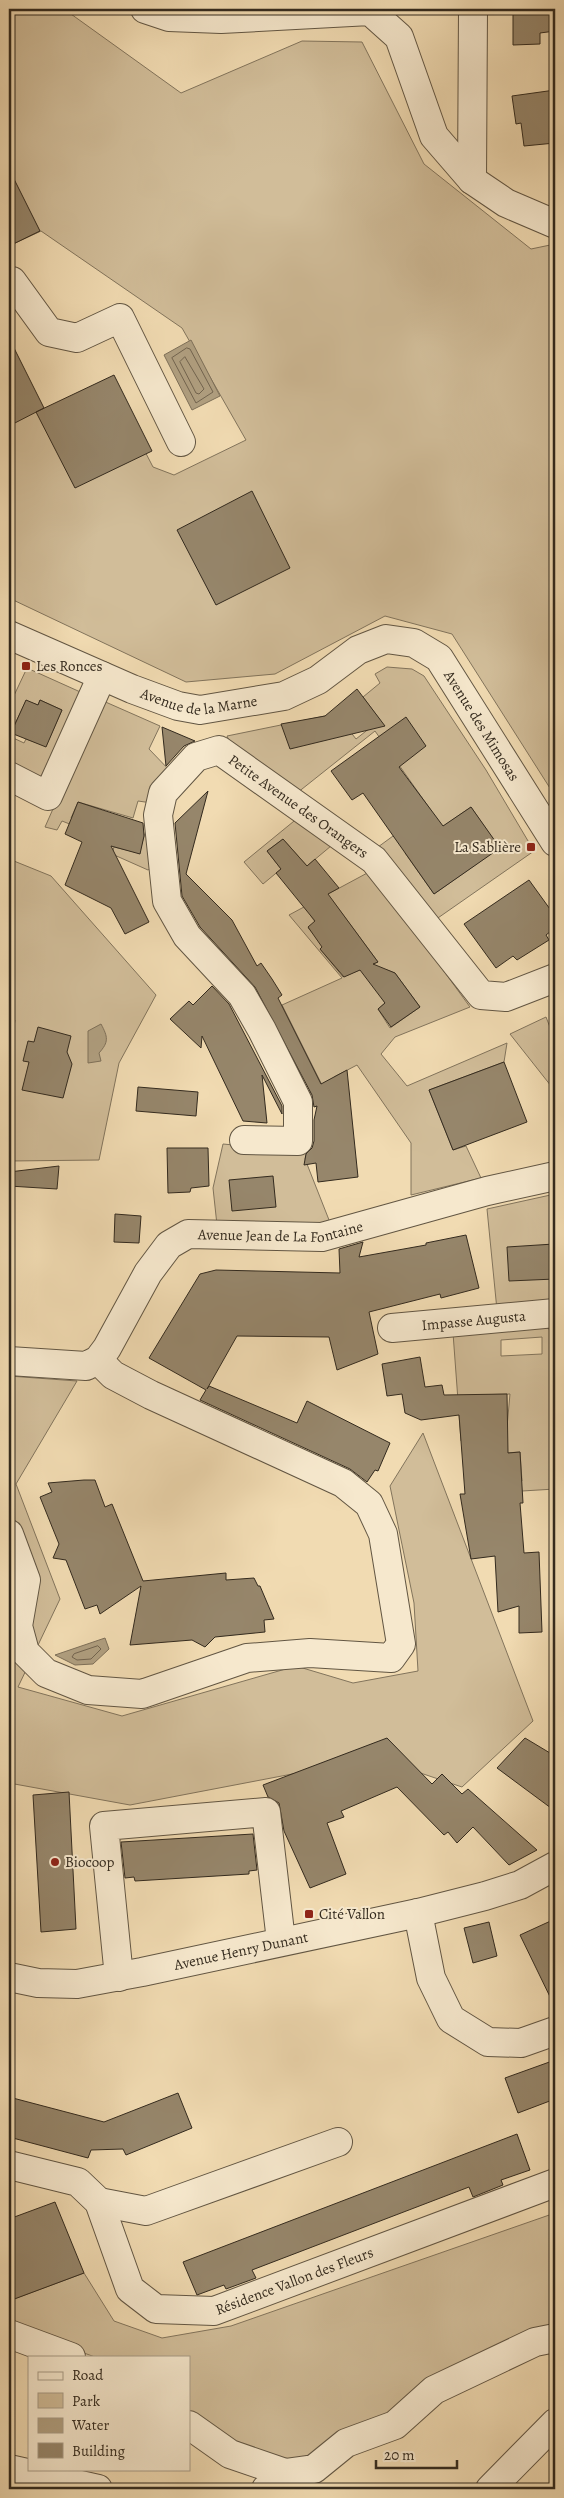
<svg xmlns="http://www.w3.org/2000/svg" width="564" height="2498" font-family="Alegreya,serif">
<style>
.green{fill:#d1bd99;stroke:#82745c;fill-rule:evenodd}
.water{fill:#b09f80;stroke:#7e7059}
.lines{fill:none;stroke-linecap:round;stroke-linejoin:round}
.shore{stroke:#72644f;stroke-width:1}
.building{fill:#96866b;stroke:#332a1e}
.minor-casing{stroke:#625643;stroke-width:30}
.minor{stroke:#f6e8cd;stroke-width:28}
.poi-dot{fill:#8f2418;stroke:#f6e8cd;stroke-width:2}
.labels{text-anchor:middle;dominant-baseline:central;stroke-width:4;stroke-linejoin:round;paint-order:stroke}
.poi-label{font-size:15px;fill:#332a1e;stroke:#f6e8cd;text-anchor:start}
.street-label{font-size:15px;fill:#332a1e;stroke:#f6e8cd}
</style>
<rect width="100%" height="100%" fill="#f1dbb2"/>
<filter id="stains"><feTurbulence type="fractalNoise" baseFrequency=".004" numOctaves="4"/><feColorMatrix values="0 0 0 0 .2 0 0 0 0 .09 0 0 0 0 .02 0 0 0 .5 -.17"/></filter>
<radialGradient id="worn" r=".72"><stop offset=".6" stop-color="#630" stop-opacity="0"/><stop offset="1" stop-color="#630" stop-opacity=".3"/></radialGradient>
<!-- green -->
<path class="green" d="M9,9H64L181,93L302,41L362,42L424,164L531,249L555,244V796L452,634L385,616L275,674L186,682L9,598V339L41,410L110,384L153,467L174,475L246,440L182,328L41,231L9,246Z
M387,667L412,669L424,676L486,770L534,851L435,920L378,847L430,809L375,731L297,793L234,753L227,736L325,716L331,724L339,717L356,739L380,720L363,697L380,683L375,674ZM471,807L499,848L434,894L405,853Z
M27,668L87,695L49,782L9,762V706ZM40,700L62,710L46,746L26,739L24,743L9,736L26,701L38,705Z
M101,700L160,726L149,749L173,774L152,803L138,801L133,818L78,802L71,818L90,832L62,821L57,830L45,827Z
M299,817L337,841L307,866L283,839L267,851L281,869L263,884L244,862Z
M148,823L157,865L148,870L112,854L114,847L139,853Z
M9,859L51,876L156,995L119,1063L99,1160L9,1161V1061L15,1020L9,1018Z
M371,871L470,1007L395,1037L381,1054L407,1086L507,1043L504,1062L429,1090L453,1150L466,1146L481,1178L411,1195V1143L357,1065L334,1077L337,1085L304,1095L322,1085L282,1005L342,978L289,915ZM332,900L378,962L343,977L320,949L324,945L308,928L315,922L311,916ZM387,970L395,973L420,1007L390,1028L378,1009L385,1003L372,980Z
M546,1017L555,1040V1091L510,1034Z
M223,1144L307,1152L305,1159L331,1225H217L213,1188Z
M555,1194V1308L497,1310L487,1209Z
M542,1325L554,1332L555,1489L473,1494L484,1440L461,1441L453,1333ZM542,1337V1354L501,1356V1340ZM510,1394L507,1427L476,1395ZM520,1452L522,1481L494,1482L490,1454Z
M9,1376L77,1381L16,1484L60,1599L18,1687L122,1716L296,1666L353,1683L418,1671L414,1603L390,1486L423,1433L533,1721L462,1787L376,1758L130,1805L9,1783Z
M555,2213V2328L388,2419L326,2449L286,2463L231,2443L189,2416V2357H95L9,2326V2295L11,2300L84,2273L114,2321L162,2338L231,2326Z"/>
<!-- water -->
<path class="water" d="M191,340L220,396L192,410L164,355Z
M101,1024C108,1037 109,1042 99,1053L101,1061L88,1063V1031Z
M105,1638L109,1649L93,1664L75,1665L55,1655Z"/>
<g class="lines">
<!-- shore -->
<path class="shore" d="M187,348L190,349L213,392L196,403L172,358Z
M185,357L204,389L199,394L196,393L180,362Z
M98,1646L101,1649L91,1659L77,1660L72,1657L74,1654Z"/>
</g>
<!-- building -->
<path class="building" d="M515,9H537V12H555V31L540,33V44L513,45V11H515Z
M555,90V143L524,146L521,123L516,124L512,96Z
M9,169L40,231L9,246Z
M9,338L44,408L9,426Z
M114,375L152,451L75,488L36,412Z
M252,491L290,568L216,605L177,530Z
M357,689L385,726L290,749L281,724L325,716Z
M26,700L38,705L40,700L62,710L46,747L11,733Z
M406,717L426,746L399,767L443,826L471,807L500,848L434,894L363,793L352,800L331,771Z
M162,727L195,741L184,746L166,766Z
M208,791L186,874L232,920L257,966L261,963L272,979L282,995L278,998L321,1084L347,1070L358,1177L318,1182L316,1163L304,1165L306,1154L312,1148L314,1141V1120L317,1106L314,1107L312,1095L255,987L200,927L182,896L175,823Z
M78,802L143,823L144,836L140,854L111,846L149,922L125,934L111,908L65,885L82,842L65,834Z
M283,839L307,866L315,859L339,888L328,894L378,962L373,964L395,973L420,1007L391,1027L378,1009L385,1003L360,970L344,977L320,949L322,947L308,927L315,921L276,873L281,869L267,851Z
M529,880L555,916V928L546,935L549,940L517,960L513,956L496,968L464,924Z
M212,986L229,1004L282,1106V1114L262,1075L267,1123L243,1121L202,1036L201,1048L170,1019L189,1001L193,1005Z
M38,1027L71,1036L67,1052L72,1064L63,1098L22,1090L29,1062L23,1061L28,1041L34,1042Z
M504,1062L527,1122L453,1150L429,1090Z
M138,1087L198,1092L196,1116L136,1111Z
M167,1148H208L209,1186L191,1188L190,1192L168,1193Z
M59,1166L57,1189L9,1186V1172Z
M273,1176L276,1207L232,1211L229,1180Z
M115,1214L141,1216L139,1243L114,1242Z
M466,1235L479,1288L441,1298L440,1294L369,1312L378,1354L337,1370L329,1337L237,1336L207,1389L209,1386L297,1423L307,1401L390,1443L378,1471L375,1470L367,1482L350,1469L200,1400L206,1390L149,1358L200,1274L216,1270L340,1273L339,1249L363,1242L359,1257L426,1245V1243Z
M554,1244L555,1279L509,1281L507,1247Z
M420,1357L425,1387L442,1385L444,1395L507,1394L508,1453L520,1452L523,1503H520L524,1553L539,1552L542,1632L519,1633V1606L498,1612L495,1556L471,1559L460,1494H465L459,1415L421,1420L405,1413L402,1394L387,1396L382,1364Z
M84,1480H95L105,1507L112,1504L143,1581L226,1573V1580L254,1578L258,1586H260L274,1619L264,1620L265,1632L215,1637L205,1647L192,1640L130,1645L141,1586L100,1614L97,1605L85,1609L66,1560L53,1558L59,1544L40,1497L52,1492L48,1483Z
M387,1738L432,1784L442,1774L462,1794L468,1789L537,1850L509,1865L473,1827L457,1843L448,1832L444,1835L397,1787L341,1811L344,1817L327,1823L346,1874L310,1888L284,1831L279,1803L268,1797L263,1785Z
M525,1738L555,1756V1811L497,1768Z
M69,1792L76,1929L41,1932L33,1795Z
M253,1834L257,1870L249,1871V1874L135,1881L134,1877L125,1878L121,1842Z
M555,1919V2007L520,1935Z
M489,1922L497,1956L473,1963L464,1928Z
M555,2060V2099L518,2113L505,2078Z
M178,2093L192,2128L126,2155L123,2149L91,2150L88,2158L9,2137V2097L104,2122Z
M517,2134L530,2170L501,2180L503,2185L473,2197L469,2187L252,2270L256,2278L226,2289L224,2285L197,2295L183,2262Z
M55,2202L84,2273L9,2301V2219Z"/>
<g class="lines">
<!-- minor casing -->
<g class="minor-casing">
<g id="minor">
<path d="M145,9L169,17L221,19L370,11L399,37L434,136L472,180L506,203L555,224"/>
<path d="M472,180L473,9"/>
<path d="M9,283L12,281L49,332L77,338L120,318L181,442"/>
<path id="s1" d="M9,635L132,689L178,706L200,710L284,696L318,680L358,650L386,639L414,643L439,658L555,842"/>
<path d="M9,776L48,796L102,676"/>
<path id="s2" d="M244,1140L298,1141V1102L262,1030L242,995L187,936L167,901L158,815L163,793L196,757L219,750L374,860L481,995L506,997L555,978"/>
<path id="s3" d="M392,1328L555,1313"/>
<path id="s4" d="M9,1361L86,1366L98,1360L107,1348L148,1273L169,1245L188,1234L322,1237L487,1191L555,1176"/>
<path d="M9,1534L26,1580L18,1626L25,1652L46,1673L88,1690L142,1694L247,1658L310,1653L391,1658L401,1644L383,1534L369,1504L343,1483L151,1395L113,1375L98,1360"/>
<path d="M418,1913L431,1978L451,2019L488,2042L521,2043L555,2031"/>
<path id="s5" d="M9,1977L38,1983L77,1984L142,1972L418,1913L485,1896L520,1885L555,1866"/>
<path d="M119,1977L104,1826L266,1812L281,1941"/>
<path id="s6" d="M9,2165L78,2182L99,2202L130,2289L156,2309L214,2311L555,2183"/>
<path d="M99,2202L146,2211L338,2142"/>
<path d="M9,2334L71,2357"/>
<path d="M189,2425L230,2454L285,2473L266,2489"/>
<path d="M9,2469L98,2489"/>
<path d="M285,2473L314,2469L346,2443L395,2425L434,2390L535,2342L555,2338"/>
<path d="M490,2489L555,2423"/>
</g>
</g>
<!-- minor -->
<use href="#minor" class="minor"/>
</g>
<!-- markers -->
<g class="poi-dot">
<rect x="21" y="661" width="10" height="10" rx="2.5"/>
<rect x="526" y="842" width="10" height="10" rx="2.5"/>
<circle cx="55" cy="1862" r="5"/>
<rect x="304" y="1909" width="10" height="10" rx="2.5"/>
</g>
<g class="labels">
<!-- poi labels -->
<g class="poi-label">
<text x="36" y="666">Les Ronces</text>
<text x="521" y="847" text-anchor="end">La Sablière</text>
<text x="65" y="1862">Biocoop</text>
<text x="319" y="1914">Cité Vallon</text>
</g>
<!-- street labels -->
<g class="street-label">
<text stroke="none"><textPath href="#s1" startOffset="204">Avenue de la Marne</textPath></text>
<text stroke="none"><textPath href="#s1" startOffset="546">Avenue des Mimosas</textPath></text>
<text stroke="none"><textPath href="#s2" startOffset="614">Petite Avenue des Orangers</textPath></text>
<text stroke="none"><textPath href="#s4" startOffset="341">Avenue Jean de La Fontaine</textPath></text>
<text stroke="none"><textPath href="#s3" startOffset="82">Impasse Augusta</textPath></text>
<text stroke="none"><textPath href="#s5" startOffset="236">Avenue Henry Dunant</textPath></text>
<text stroke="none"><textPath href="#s6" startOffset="369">Résidence Vallon des Fleurs</textPath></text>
</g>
</g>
<!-- margin -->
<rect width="564" height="2498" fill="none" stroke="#f1dbb2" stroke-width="30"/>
<rect x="10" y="10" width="544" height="2478" fill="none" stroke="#332a1e" stroke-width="2.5"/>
<rect x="15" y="15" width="534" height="2468" fill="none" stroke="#332a1e"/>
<!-- legend -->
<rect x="28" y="2356" width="162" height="115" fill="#f6e8cd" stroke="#a89c87"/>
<rect x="38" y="2372" width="25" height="8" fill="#f6e8cd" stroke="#a89c87"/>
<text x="72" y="2380" font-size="15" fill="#332a1e">Road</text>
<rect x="38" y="2393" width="25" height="15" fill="#d1bd99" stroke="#a89c87"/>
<text x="72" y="2406" font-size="15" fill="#332a1e">Park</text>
<rect x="38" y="2418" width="25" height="15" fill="#b09f80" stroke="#a89c87"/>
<text x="72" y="2430" font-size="15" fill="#332a1e">Water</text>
<rect x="38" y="2443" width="25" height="15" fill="#96866b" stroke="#a89c87"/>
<text x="72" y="2456" font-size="15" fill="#332a1e">Building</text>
<!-- scale -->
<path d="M376 2460v8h81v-8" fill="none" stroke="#332a1e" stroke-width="2.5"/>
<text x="384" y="2460" font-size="15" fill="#332a1e" stroke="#f6e8cd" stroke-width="4" paint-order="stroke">20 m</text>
<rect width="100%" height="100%" filter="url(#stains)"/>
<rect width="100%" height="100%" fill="url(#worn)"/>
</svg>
